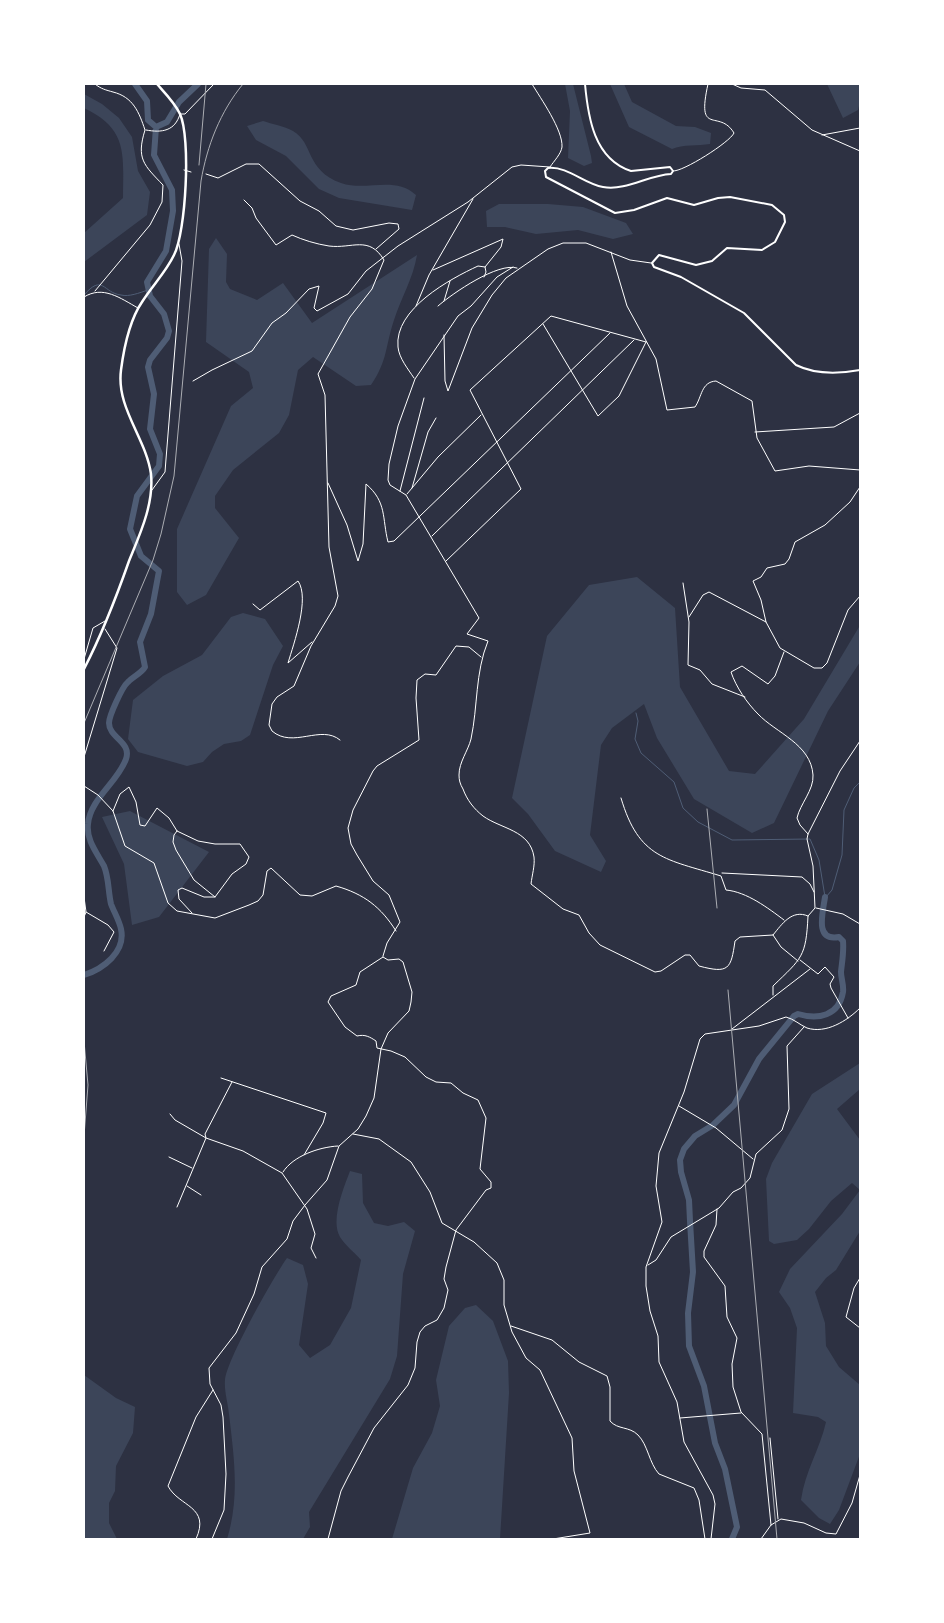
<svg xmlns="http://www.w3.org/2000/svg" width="944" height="1623" font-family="Commissioner,sans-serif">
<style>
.green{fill:#3c4559}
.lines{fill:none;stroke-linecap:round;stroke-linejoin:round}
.stream{stroke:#4f5d75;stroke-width:1}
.river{stroke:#4f5d75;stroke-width:6}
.minor{stroke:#fff;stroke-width:1}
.secondary{stroke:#fff;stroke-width:2}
.primary{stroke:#fff;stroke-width:2.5}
.rail{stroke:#abadb3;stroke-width:1}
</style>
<rect width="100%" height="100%" fill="#2d3142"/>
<!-- green -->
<path class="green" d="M565,84H573L591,156L592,163L584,166L568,158L570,111Z
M610,84H624L632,102L676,126L695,127L711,133L710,144C698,146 683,144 672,149L629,127Z
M827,84H860V102L858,110L843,118Z
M84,94L102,104L119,118L132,137L138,171L150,192L147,215L84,262V233L123,198C123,156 129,129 84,108Z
M263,121C272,124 284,126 293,131C314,143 305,170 341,183C367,192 394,175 416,195L412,210L339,198L319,189L286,156L256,140L247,126Z
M499,204H548L583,207L626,223L633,234L613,239L578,230L536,234L505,227H487L486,211Z
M216,238L227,254L226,282L230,289L257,300L283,283L312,323L417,255C413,279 401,298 394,320C385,347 388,360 371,385L356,386L313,357L298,370L289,415L279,433L233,470L215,496V508L239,538L206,595L187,605L177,592V529L231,406L253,388L249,372L206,342L209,249Z
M637,577L675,608L680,687L729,771L755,774L804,719L859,627L860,662L828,711L774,823L752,833L694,799L657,738L644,704L612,728L601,745L590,835L606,861L601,872L555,851L528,814L512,798L547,636L589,585Z
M243,613L265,619L283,646L273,665L250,735L241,741L224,744L212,752L203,762L187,766L138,752L128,739L133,700L163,676L202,655L231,617Z
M130,811L209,852L159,917L132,925L124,864L102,817Z
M860,1063V1089L837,1109L860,1140V1231L836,1270L826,1278L815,1292L825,1323L826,1346L839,1367L860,1385V1454L839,1510L830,1524L819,1518L801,1500C805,1471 820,1449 826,1422L818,1417L793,1413L797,1328L790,1308L779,1292L790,1269L842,1214L860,1190L852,1183L831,1201L809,1229L797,1240L774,1244L769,1241L766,1179L772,1163L812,1094Z
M350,1171L362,1174L363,1203L374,1223L388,1226L404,1222L415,1231L403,1274L397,1356L390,1379L309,1512L310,1527L303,1539H227C240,1497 234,1457 229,1414C228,1403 224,1391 225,1380C226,1361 274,1276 287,1258L303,1265L308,1284L299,1345L310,1358L330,1345L351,1308L361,1260C355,1253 345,1245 340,1237C330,1220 344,1187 350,1171Z
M476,1305L493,1321L508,1361L509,1393L500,1539H392L413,1468L432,1433L440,1406L436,1380L449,1326L465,1308Z
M84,1375L116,1398L135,1407L133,1433L116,1466L115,1491L109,1503V1523L117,1539H84Z"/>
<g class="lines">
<!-- stream -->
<path class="stream" d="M84,295C103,273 103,293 121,295C129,297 139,293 148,290
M636,713L638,721L635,739L641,753L674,782L683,808L698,822L732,840L810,839L819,860L825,897
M826,897L832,890L842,855L844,810L854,788L860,782"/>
<!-- river -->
<path class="river" d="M135,84L147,101L148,120L156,127
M84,975C103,969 126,952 121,929C119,920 114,912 111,904C108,891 109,878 104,866C97,853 86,840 88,824C90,799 118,782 126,759C132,742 109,738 109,723C109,716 122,687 128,682C133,676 141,674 145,667L140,642L151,614L159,571L141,556L130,529L137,496L159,466L160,454L150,429L154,394L148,367L150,360L167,338L169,331L164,314L150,296L147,282L166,251L173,211L172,190L154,155L156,127L167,122L179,102L198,84
M732,1539L737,1527L725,1469L715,1443L704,1386L689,1346L688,1313L693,1272L690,1221L689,1200L681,1172L680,1160L684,1149L695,1136L713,1125L734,1105L759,1059L794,1016L798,1014C818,1020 839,1016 843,992C844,985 841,979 841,972C842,962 844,952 843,941L839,937C814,942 823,912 825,897"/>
<!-- minor -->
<path class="minor" d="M95,84C101,89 106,90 113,92C133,97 139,112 145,130C136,159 144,165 163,185L162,202L150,225L95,291
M732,84L741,88L765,90L812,130L860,151
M146,130C162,133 175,131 180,114H185L214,84
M822,135L860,128
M184,170L191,172
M673,171C683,172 730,142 734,133C719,108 696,138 708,84
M206,174L218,178L246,164H259L300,201L319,211L336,226L353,230L389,223L398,224L399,229L376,249
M244,200L252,208L256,218L276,245L292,235C303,240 316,244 329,246C352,249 369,235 384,260L372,289L350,317L318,374L325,395L329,547L338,596L335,606L311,646L294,686L277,697L272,704L269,725L272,731C293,749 321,724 340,740
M611,252L627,306L656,359L667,410L695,407C702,397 701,382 716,381L752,401L757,438L775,471L809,466L860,470
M513,267L497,277L471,306L458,316L415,379L398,426L389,464L388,480L390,485L406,495L479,618L467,634L488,641C475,673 478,706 471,739C468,751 459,762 459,775C459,780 460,784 463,789C467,800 474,809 483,816C501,829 530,830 534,857C535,866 532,875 531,884L563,909L579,915L589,933L600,945L655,972L661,971L685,955H690L699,966C729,974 731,969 735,941L740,937L773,935C782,924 792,909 808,916
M433,270L503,239L501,247L485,267L486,272L484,277
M84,297C103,285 120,298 138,308
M444,301L450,281
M416,306L429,275L473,199
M438,306C453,293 498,262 517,268
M543,324L598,416L619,396L646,342
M444,335L445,381L448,391L472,328L492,295L506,278L548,249L563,243H586L630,260L651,263
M414,378C408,369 399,358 398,347C394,309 450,279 478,266L485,267
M193,381L212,370L252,351L272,323L286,313L309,289L319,286L314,308L317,311L348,294L366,271L398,246L468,202L512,167L521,165L550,167C554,161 561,154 562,147C563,130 541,99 532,84
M755,432L834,427L860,413
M328,483L347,525L358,561L363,544L366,484C387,502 382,518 388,542L394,541L610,333
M860,487L850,502L825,525L795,542L789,559L785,564L767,568L761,577L753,581L761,600L766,622L780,648L814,668H822L827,663L848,610L860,596
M412,488L428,432L436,418
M152,490L165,472L166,459L182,261L179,244
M400,491L424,398
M407,494L438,457L481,415
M432,536L634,340
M446,561L521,489L470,390L551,316L646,342
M683,583L689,622L688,665L700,670L712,684L745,697
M253,604L260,610L298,581C310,598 294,643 288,663L312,642
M689,617L703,595L709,592L766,622
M784,652L775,676L768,684L742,666L731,672C736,687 747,703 758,714C776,733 811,744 813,775C814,790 800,804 797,818L800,825L808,834
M84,659L93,628L105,621
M84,757L117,648L105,629
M84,786L98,795L113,811L125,846L154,863L168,903L177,911L215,918L249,905L258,901L263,895L267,871L271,868L300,895L312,896L336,886C364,894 381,907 396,931
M621,798C639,859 666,859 721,876L726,890C747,892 768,908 784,920
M113,811L120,794L129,787L136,802L140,825L145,826L157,808L169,818L177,831L198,841L215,844H240L249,857L246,864L232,874L215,897H204L182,888L178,890L179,899L192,913
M177,831L174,835L173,842L176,850L194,880L215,897
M722,873L802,877L810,884L814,892
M84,897L86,912L84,917
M816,908L843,914L860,924
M86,912L108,925L114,932L104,951
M773,935L781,947L798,961
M383,956L387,943L400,922L389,895L373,881L357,855L351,844L348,828L353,810L373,771L377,766L419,740L416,698L417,680L425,674L436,675L456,646L469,647L481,657
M800,960L818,974L825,967L834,977L830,984L831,988L848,1018
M773,995V986C802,958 806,957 808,916L815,908L813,866L807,839L808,834L840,771L860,741
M732,1029L810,969
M221,1078L326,1113L323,1123L304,1155
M679,1106L716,1128L753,1159
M170,1114L175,1120L206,1138L243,1151L282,1173L307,1209L315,1234L311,1248L316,1258
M353,1134L379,1139L411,1162L430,1192L442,1223L474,1242L497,1263L504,1280V1305L512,1332L526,1358L540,1370L572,1438L574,1471L590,1533L553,1539
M169,1157L192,1168
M283,1172C293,1156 319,1147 338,1146
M187,1186L201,1195
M177,1207L206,1138L205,1134L232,1082
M717,1209L716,1225L704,1251V1257L725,1286L727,1317L737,1338L732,1364L733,1387L741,1412L762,1434L771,1525
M648,1265L656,1260L671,1237L719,1208L733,1192L741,1188L750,1178L756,1154L782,1130L789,1109L787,1046L804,1027
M860,1278L854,1288L846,1317L860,1328
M511,1326L552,1340L579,1362L607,1376L610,1387V1421C618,1430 629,1426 638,1435C648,1445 649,1463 659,1474L694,1488L699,1500L705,1539
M680,1418L741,1413
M770,1438L778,1519
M196,1539C211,1506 179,1507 168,1486L196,1417L213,1390
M212,1539L224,1510L226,1474L223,1417L221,1405L210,1384L209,1368L236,1333L254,1294L262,1267L287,1239L293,1221L305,1205L327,1180L339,1146L358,1129L366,1116L374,1098L381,1049L388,1033L409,1011L411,1002L412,992L403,962L399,959L388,960L383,957
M328,1539L341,1491L348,1477L374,1428L408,1385L415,1368L417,1342L420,1332L425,1326L437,1320L444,1308L448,1290L444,1279L446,1267L456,1230L486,1190L491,1188V1182L480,1169L486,1118L478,1100L463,1093L451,1083L436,1082L426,1077L405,1057L391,1051L377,1048L376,1041C370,1037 365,1034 357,1036L345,1027L328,1002L331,996L356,985L360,972L383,957
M711,1539L715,1504L713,1495L684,1442L677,1402L659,1362L658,1336L650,1311L646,1286V1267L662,1222L656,1186L659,1153L684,1092L700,1039L705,1034L759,1026L786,1017C794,1019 800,1025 807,1028C826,1034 847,1021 860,1008
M761,1539L771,1525L781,1519L804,1523L826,1533L836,1534L852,1503L860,1475"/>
<!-- secondary -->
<path class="secondary" d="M585,84C588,117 594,159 631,171L670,167L673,171L671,174C648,175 627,191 603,187C584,184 568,166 548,168L545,171L546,177L615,213L634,210L667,198L694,205L718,198L730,197L772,205L784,215L785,222L775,242L762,250L727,248L712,261L696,265L659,255L652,263L654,267L681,277L744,313L796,365C816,375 838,374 860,370"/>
<!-- primary -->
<path class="primary" d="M84,669C102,634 116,598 129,561C140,534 154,504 151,474C146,438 116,408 121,370C124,347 129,321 142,302C152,286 166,272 174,255C186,232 191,138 180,114C175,103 165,93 157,84"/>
<!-- rail -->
<path class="rail" d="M199,165L206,84
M84,723L153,560L161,534L174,476L201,181C207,146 220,112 243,84
M707,809L717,908
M728,990L777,1539
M84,1041L88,1085L84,1136"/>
</g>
<!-- border -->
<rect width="944" height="1623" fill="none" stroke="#ffffff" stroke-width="170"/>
</svg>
